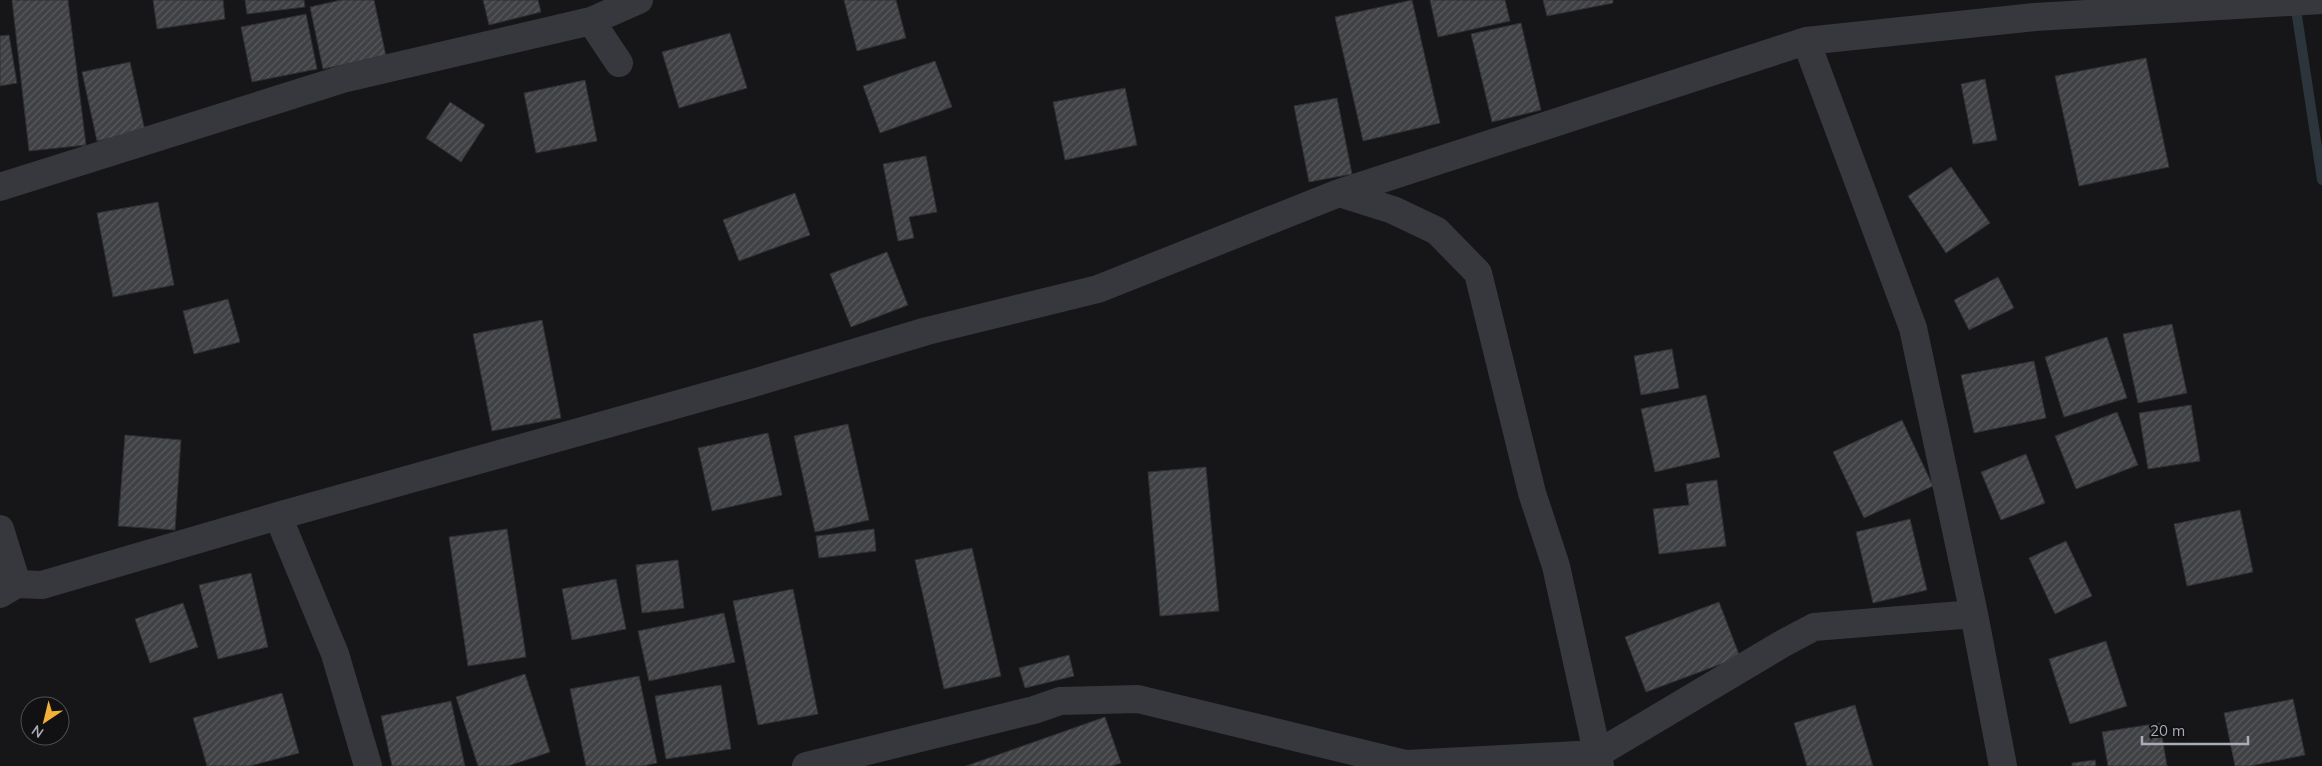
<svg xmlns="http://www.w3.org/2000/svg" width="2322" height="766" font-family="Mulish,sans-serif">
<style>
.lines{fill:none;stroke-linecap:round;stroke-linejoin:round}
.stream{stroke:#2c353c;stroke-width:10}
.building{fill:url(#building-hatch);stroke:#303034}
.street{stroke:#37383d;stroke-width:28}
</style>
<defs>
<pattern id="building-hatch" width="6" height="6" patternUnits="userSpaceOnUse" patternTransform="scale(1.25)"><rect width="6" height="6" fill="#404145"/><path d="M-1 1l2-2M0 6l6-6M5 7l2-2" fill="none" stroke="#595a5e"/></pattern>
</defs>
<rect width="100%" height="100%" fill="#161618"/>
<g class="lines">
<!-- stream -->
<path class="stream" d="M2295,3L2322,180"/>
</g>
<!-- building -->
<path class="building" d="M12,0H68L86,145L29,151Z
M153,0H223L225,19L157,29Z
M245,0H304L305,7L247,14Z
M341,0H374L386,56L323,69L310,7Z
M483,0H538L541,12L489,25Z
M844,0H896L906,38L857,51Z
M1412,0L1440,123L1363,141L1335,17Z
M1430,0H1505L1510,21L1438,37Z
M1543,0H1613V3L1547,16Z
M306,14L317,69L252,82L241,27Z
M1521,23L1541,110L1492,122L1471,34Z
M730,33L747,88L679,108L662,52Z
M9,35L17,83L0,86V36Z
M2146,58L2169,167L2079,186L2055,76Z
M935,61L952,107L880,133L863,86Z
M130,62L145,131L97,141L82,72Z
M1985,79L1997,140L1973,144L1961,84Z
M585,80L597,141L536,153L524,93Z
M1125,88L1137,145L1065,160L1053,102Z
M1337,98L1352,174L1309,182L1294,106Z
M450,102L485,125L461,162L426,138Z
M926,156L937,212L909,217L914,238L898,241L883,164Z
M1951,167L1990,223L1946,253L1908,196Z
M795,193L810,235L739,261L723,220Z
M158,202L174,285L113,297L97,213Z
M887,252L908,305L851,327L830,274Z
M1998,277L2014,308L1969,330L1954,300Z
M228,299L240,342L194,354L183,311Z
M542,320L561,418L492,431L473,334Z
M2172,324L2187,393L2138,403L2123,334Z
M2107,337L2127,398L2064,417L2045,357Z
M1672,349L1679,388L1641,395L1634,356Z
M2034,361L2046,418L1974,433L1961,375Z
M1706,395L1720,457L1655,472L1641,409Z
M2191,405L2200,461L2148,469L2139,413Z
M2117,412L2138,465L2076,489L2055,436Z
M1902,420L1933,486L1864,518L1833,452Z
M848,424L869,520L815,532L794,436Z
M768,433L782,495L712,511L698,448Z
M125,435L181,440L175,530L118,526Z
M2026,454L2045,503L2001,520L1981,472Z
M1206,467L1219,611L1160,616L1148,472Z
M1717,480L1726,546L1659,554L1653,509L1689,505L1686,484Z
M2240,510L2253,572L2187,586L2174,524Z
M1910,519L1927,590L1873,603L1856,532Z
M507,529L526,657L468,666L449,537Z
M874,529L876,551L819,558L816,536Z
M2066,541L2092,596L2055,614L2029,558Z
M972,548L1001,676L944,689L915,560Z
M678,560L684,608L642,613L636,565Z
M251,573L268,647L218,659L199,585Z
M616,579L626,629L572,640L562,589Z
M793,589L818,714L758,725L733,601Z
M1719,602L1740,657L1646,692L1625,637Z
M183,603L198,647L150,663L135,619Z
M724,613L735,662L649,681L638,631Z
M2106,641L2127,706L2070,724L2049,659Z
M1069,655L1074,676L1025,688L1019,668Z
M525,674L550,752L508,766H478L456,697Z
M639,676L657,763L643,766H586L570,689Z
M721,685L731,749L666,759L655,696Z
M282,693L299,753L250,766H207L193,718Z
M2293,699L2305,755L2250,766H2235L2224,713Z
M451,701L465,766H392L381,716Z
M1855,705L1873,766H1807L1794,723Z
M1105,717L1121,763L1112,766H966Z
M2160,723L2167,766H2108L2102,732Z
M2095,760L2096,766H2072V763Z"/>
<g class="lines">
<!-- street -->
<path class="street" d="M591,21L619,63
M1806,41L1913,328L1974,614L2003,766
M0,187L346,78L591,21L639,0
M1339,193L1393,210L1437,231L1478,273L1532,493L1556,566L1600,766
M278,516L335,654L368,766
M0,529L17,584
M0,594L17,584L42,585L278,516L750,384L927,331L1098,289L1339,193L1806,41L2035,17L2322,0
M806,766L1034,710L1060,701L1138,699L1406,764L1597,754L1782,644L1814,627L1974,614"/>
</g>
<!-- north arrow -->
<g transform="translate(45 721) rotate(215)"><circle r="24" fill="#111113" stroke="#4d4f55"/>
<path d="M0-4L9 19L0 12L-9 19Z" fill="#f2b134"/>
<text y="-8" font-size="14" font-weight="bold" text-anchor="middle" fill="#a8adb8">N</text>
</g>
<!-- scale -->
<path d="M2142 736v8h106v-8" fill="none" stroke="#a8adb8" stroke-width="2.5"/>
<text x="2150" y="736" font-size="15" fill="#a8adb8" stroke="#111113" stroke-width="4" paint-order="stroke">20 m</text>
</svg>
